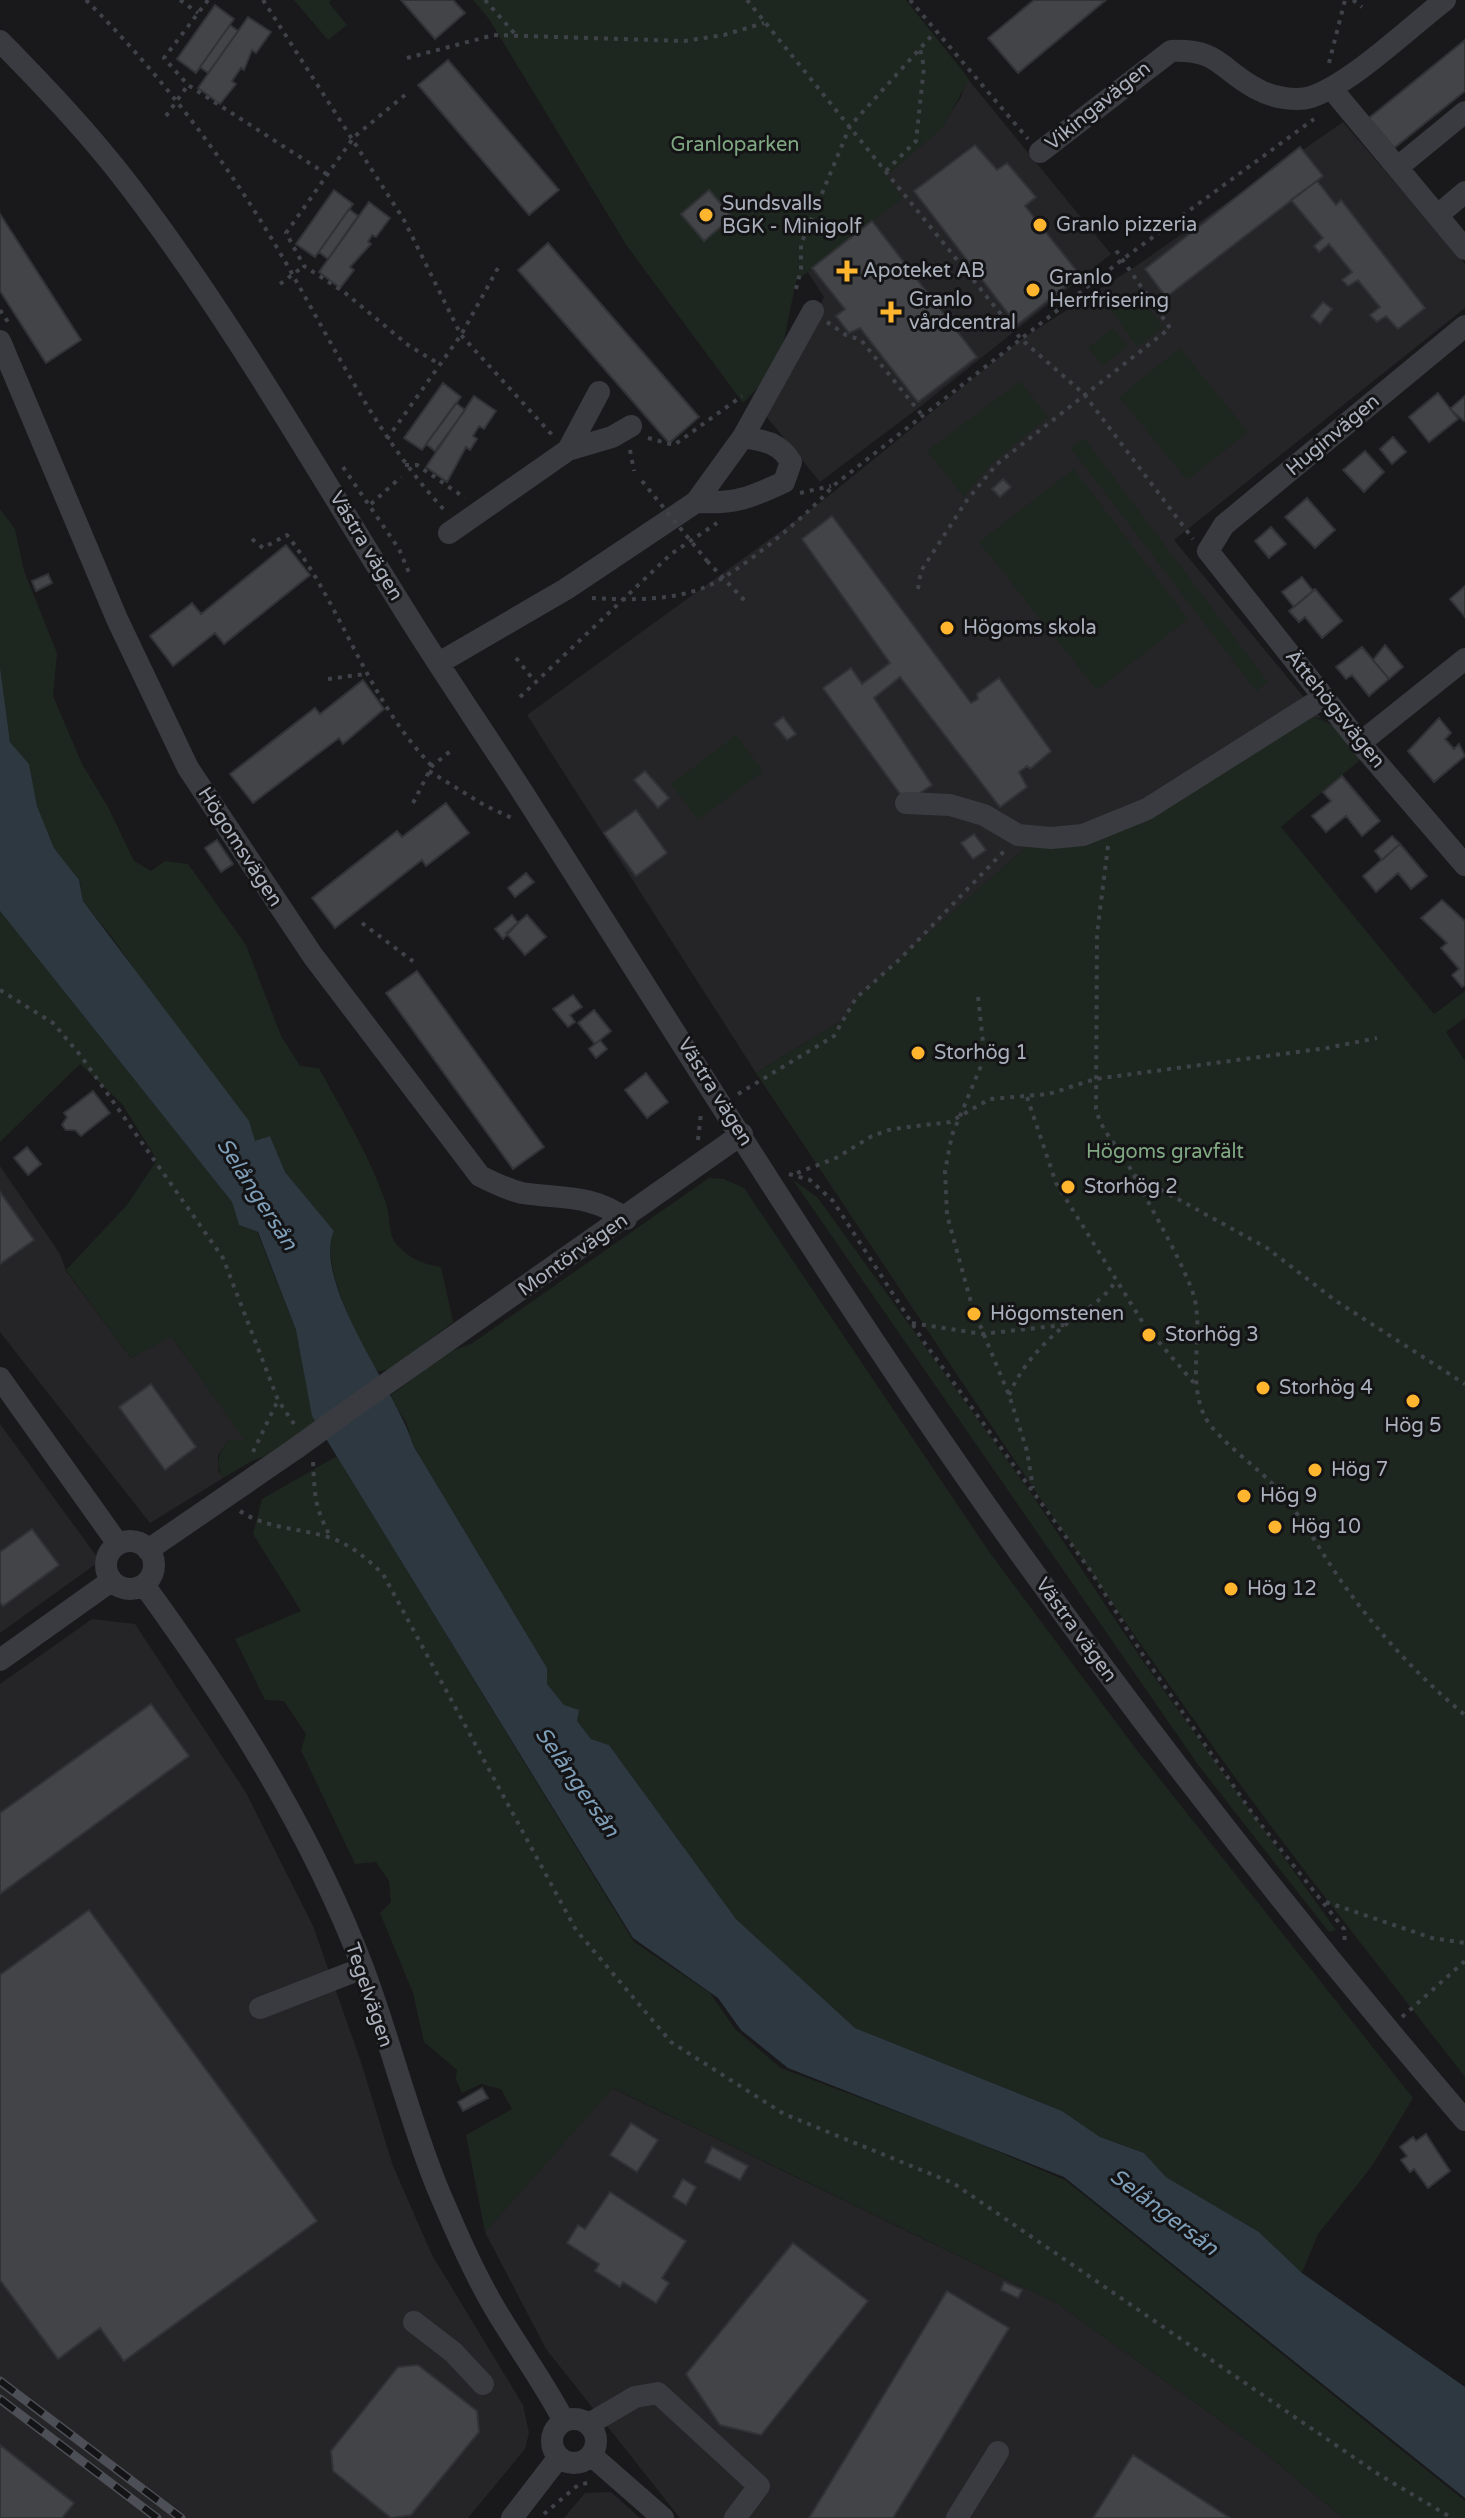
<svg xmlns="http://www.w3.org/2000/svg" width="1465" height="2518" font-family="'Varela Round',sans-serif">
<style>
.built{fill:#252528}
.green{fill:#1e271f}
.water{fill:#2d3840}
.building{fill:#434448;stroke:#323337;stroke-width:2}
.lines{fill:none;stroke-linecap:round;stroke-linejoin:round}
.path{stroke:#3f4248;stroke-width:4;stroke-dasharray:4 6;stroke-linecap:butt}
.minor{stroke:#393b40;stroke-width:22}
.rail-casing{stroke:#4c4f56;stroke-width:9}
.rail{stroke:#141416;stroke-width:6;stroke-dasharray:18;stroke-linecap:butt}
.path-bridge{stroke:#3f4248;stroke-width:4;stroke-dasharray:4 6;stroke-linecap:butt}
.minor-bridge{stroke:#393b40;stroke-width:22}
.poi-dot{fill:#ffb52d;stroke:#141416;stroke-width:3}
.labels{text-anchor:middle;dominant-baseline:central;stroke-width:6;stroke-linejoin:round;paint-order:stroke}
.street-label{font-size:20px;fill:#aab0bc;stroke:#141416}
.park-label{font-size:20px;fill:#80a882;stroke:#141416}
.poi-label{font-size:20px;fill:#aab0bc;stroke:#141416;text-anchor:start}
.water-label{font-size:22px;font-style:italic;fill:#7f9fb9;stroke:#141416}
</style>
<rect width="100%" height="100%" fill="#19191b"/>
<!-- built -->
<path class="built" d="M967,78L1111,254L921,406L820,482L765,415L824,297L807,271L902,197L886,176L941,128L961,97Z
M1343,122L1465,264V308L1174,540L1321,718H1309L1216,772L1026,847L857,998L844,1019L756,1073L527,715L821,502L1023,338L1136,266Z
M0,1166L60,1254L66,1271L131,1358L171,1336L245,1440H228L218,1456V1470L223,1478L150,1523L0,1332Z
M0,1424L100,1561L0,1633Z
M92,1619L135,1624L245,1791L313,1926L360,2059L393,2166L432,2255L523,2405L529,2433L525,2449L468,2518H0V1684Z
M612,2088L1058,2304L1264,2452L1343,2518H680L546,2349L485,2232Z
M611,2492L640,2518H564L585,2493Z"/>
<!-- green -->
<path class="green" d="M294,0H331L329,3L347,25L328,40Z
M473,0H906L969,79L943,127L887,176L903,198L796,281L784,340L769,376L743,403L627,246L489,19Z
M1136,291L1163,328L1137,347L1110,309Z
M1113,328L1128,346L1103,366L1088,348Z
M1180,348L1248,432L1187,480L1119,397Z
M1020,381L1048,417L990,465L964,497L927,451Z
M1084,438L1268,682L1256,691L1070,447Z
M1074,469L1188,619L1097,690L979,542Z
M0,509L15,529L24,571L57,653L53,696L82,764L108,807L134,861L151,871L165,861L188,864L246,945L281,1036L300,1066L319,1068C343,1112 369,1155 386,1203C391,1217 387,1233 397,1245C409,1258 424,1265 441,1267L453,1322L391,1369L374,1372C359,1336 319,1267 334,1231L285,1172L270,1136L255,1142L114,940L83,901L80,882L54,848L37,806L29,764L10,742L0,667Z
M1309,718C1334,717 1346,741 1361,759L1281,827L1434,1014L1465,991V1018L1446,1032L1465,1061V2077C1381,1968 1294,1861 1214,1748C1056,1527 907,1299 756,1073L844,1019L856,998L1026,847L1064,842Z
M736,735L763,771L698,820L671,784Z
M0,911L232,1202L239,1225L257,1232L296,1330L316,1423L280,1450L250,1462L223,1478C214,1463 219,1454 228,1440H244L172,1337L131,1358L66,1270L127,1205L157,1160L123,1105L80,1064L0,1142Z
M709,1178L724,1179L744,1188L990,1553L1136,1749L1413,2098L1372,2166L1318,2234L1302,2273L1259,2232L1166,2177L1144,2153L1100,2137L1062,2111L855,2028L736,1919L609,1745L591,1739L546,1684L547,1668L414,1447L406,1422L390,1396L446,1353L471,1344Z
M793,1180L817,1197L1031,1493L1140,1657L1336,1930L1329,1932L1199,1766Z
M337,1456L634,1942L710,1993L735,2029L781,2068L956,2134L1065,2180L1465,2501V2518H1343L1264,2452L1058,2304L613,2088L485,2232L466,2135L512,2109L501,2089L481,2084L462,2093L456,2079L457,2070L424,2042L413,1993L380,1913L391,1902L389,1881L376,1862L355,1864L301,1750L306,1734L284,1701L265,1700L235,1639L301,1611L253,1534L262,1499Z"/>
<!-- water -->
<path class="water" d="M0,667L10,742L29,764L37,806L54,848L79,880L83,901L249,1121L255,1141L270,1136L285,1172L334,1231C311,1283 399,1394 414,1447L547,1668V1684L564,1705L579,1710L577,1721L591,1739L609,1745L736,1919L855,2028L1062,2111L1100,2137L1144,2153L1166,2177L1259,2232L1302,2273L1465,2387V2498L1064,2177L788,2068L741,2030L718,1998L633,1938L312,1416L296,1330L258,1232L239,1225L232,1202L0,911Z"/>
<!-- building -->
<path class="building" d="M401,0H453L465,13L435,39Z
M1034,0H1106L1018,73L988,38Z
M215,5L234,19L196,73L177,59Z
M248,17L271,32L256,53L252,50L244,70L241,68L232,81L236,84L220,104L198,88Z
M230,25L238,31L208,73L200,67Z
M1465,40V91L1394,148L1369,118Z
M448,60L559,190L529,215L418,85Z
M975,145L997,170L1007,163L1036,197L1025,206L1080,275L1017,325L914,191Z
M1300,147L1323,176L1166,297L1145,269Z
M1317,181L1336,205L1341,200L1425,308L1398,329L1386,316L1377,322L1370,315L1380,307L1358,280L1348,286L1342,280L1352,272L1329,244L1319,252L1314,246L1323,238L1291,200Z
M334,190L353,204L315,257L296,244Z
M709,190L732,217L704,241L681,214Z
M369,202L390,218L376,237L372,235L368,242L371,244L350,267L354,270L340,288L319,272Z
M349,209L358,216L328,259L319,252Z
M0,214L81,340L46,363L0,291Z
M872,221L977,357L918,402L860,328L849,333L836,316L845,309L812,268Z
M548,243L699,417L669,443L518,270Z
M1323,302L1332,309L1320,324L1311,316Z
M443,383L461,397L422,450L404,438Z
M1438,393L1458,419L1429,442L1409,417Z
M474,396L496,411L484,429L479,426L473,436L477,439L470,450L466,447L447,482L426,467Z
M1465,396V420L1464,421L1450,409Z
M456,403L465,410L435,451L426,444Z
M1393,437L1406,452L1392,464L1380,449Z
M1365,451L1384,472L1364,492L1343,470Z
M1003,479L1011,487L1000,497L992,489Z
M1307,498L1335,530L1315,548L1285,517Z
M832,516L971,703L978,699L977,694L999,678L1051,751L1030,769L1027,766L1019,772L1027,787L1000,807L900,677L874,698L932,785L906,802L823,688L851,668L862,684L890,663L802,539Z
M1271,527L1286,544L1269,558L1255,541Z
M286,545L310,575L224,644L215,633L173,666L150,636L192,603L201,614Z
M48,574L52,583L36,591L32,581Z
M1302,577L1313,591L1294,607L1282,592Z
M1465,586V617L1450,599Z
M1315,589L1342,621L1322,638L1305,617L1299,622L1289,611Z
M1385,645L1403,667L1389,679L1373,660Z
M1362,647L1389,679L1369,696L1352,675L1346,679L1336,667Z
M363,680L384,709L343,744L339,738L253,803L230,774L315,708L320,714Z
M783,717L796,734L787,740L774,724Z
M1439,718L1451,733L1445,739L1454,749L1459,744L1465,756L1434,782L1408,751Z
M645,771L669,798L658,808L634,780Z
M1342,776L1380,821L1362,836L1346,816L1326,832L1312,816L1331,801L1323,792Z
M446,803L469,833L426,866L422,860L335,928L312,898L397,831L402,837Z
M636,810L667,853L636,876L604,833Z
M974,834L986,850L973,859L961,843Z
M1392,836L1400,844L1382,860L1375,851Z
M217,840L233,864L221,872L205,848Z
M1400,844L1427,876L1411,889L1398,873L1376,892L1363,876Z
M526,873L534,882L515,897L508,888Z
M1442,900L1465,921V985L1462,987L1452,975L1459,969L1441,948L1447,943L1421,918Z
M512,915L518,923L503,939L495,929Z
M527,915L546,937L525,955L506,933Z
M417,971L544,1147L513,1169L386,993Z
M573,995L582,1007L570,1015L575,1022L568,1027L553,1009Z
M594,1010L611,1031L595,1044L578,1023Z
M600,1040L607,1049L596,1058L589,1049Z
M646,1073L668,1102L647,1118L625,1090Z
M93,1091L110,1113L81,1136L75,1130H66L62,1125L67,1117L64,1113Z
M27,1147L41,1164L28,1175L14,1158Z
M0,1192L34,1240L0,1264Z
M151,1384L196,1447L165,1470L119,1407Z
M32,1529L59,1565L3,1606L0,1602V1552Z
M151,1704L189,1756L0,1894V1813Z
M89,1910L317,2221L124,2361L100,2328L58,2359L0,2280V1975Z
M482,2088L488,2098L463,2111L458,2102Z
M631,2123L658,2140L637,2172L610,2155Z
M1426,2134L1450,2171L1428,2188L1414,2169L1410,2172L1401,2160L1407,2156L1400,2147L1413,2137L1416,2141Z
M712,2147L748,2166L740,2180L705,2162Z
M683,2179L696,2187L686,2205L673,2197Z
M610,2192L686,2241L662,2278L669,2283L656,2303L623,2282L620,2287L595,2271L599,2264L567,2243L578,2225L585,2229Z
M793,2243L868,2301L761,2435L720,2425L686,2374Z
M1004,2282L1022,2290L1018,2298L1001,2290Z
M947,2291L1009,2328L893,2518H809Z
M418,2365L477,2411L479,2432L411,2515L391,2518L333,2471L331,2451L398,2367Z
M0,2445L74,2503L62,2518H0Z
M1133,2455L1230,2518H1093Z"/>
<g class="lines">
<!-- path -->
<path class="path" d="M86,0C161,75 222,155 276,246C330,337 374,435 447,513
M180,0L198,13
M208,0L164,58L188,85L328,175
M263,0L404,220L461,335L554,437
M485,0L515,34
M747,0L1021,339L1084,394L1193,539
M910,0L1028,139
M1353,0L1362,7
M407,58L494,35L684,41L724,35L764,23
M1329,63L1345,0
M405,95L354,137L286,233L304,266L344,292L408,345L439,364
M166,116L188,85
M886,171L916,141L924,67L920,49
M280,284L304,266
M796,289L801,269V244L850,126L935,32
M0,310L8,322
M827,322L846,335L861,340L922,415
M648,438L674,445L742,396
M387,439L461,335L498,268
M630,450L634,471
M405,465H417L465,498
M343,467L399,549L410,575
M800,493L831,486
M371,504L401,477
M252,539L263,548L287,535C343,607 366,698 432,766
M707,561L745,601
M918,589L921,571L967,500L997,464L1170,328L1115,249
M592,598C626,600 670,601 703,588C737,575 809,514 833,486L1123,259L1314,119
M516,658L532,678
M328,679L365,674
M520,697L671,554L717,523
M429,771L484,805L514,819
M413,803L432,766L453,749
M1108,846L1097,934L1096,1109C1102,1133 1118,1146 1129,1166C1149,1205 1173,1244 1190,1285C1208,1327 1185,1372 1204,1415C1216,1440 1260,1468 1280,1492C1301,1516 1317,1545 1335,1572C1370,1624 1416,1675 1465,1715
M362,923L414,962
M0,990L53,1023L81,1056L223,1258L278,1400L294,1424
M978,997L983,1042L981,1066L952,1135L945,1171L947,1215L972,1306L1009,1395L1027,1451L1033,1488
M738,1094L834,1036L856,998L900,959L1006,849
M1027,1097L1056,1183L1145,1326L1194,1383
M698,1140L701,1113
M797,1173L836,1158L872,1136L892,1129L950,1122L990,1099L1049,1094L1095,1079L1327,1048L1377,1038
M789,1174L810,1180L833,1201L924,1342L1090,1570L1143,1655L1255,1817L1344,1929L1345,1944
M1134,1175L1267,1248L1336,1301L1465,1384
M912,1323L982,1334L1064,1325
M1009,1395C1021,1367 1041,1345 1064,1326C1082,1311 1104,1301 1116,1280
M253,1452L278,1400
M313,1462C315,1497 314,1506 331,1538
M240,1511C266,1529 301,1528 331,1538C353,1546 367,1559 383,1574L576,1930L671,2042L784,2114L953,2183L1378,2474L1452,2518
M1326,1902L1432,1938L1465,1943
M1402,2017L1465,1961
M544,2514L578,2485L592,2482"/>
<!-- minor -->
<path class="minor" d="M0,41C45,87 89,133 128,184C234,323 320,476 413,624C447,678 483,731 518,785C683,1043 843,1307 1022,1556C1161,1750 1309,1939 1465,2120
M1331,88L1465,249
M1040,152L1171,51C1220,49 1219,69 1257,89C1271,97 1296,102 1311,97C1351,84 1410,27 1445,0
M1398,167L1465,112
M1438,215L1465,192
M1465,326L1224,525L1208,551L1360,743L1465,865
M0,341L117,619L188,768L313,956L480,1176C494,1183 508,1190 522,1193C561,1199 592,1194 626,1219
M568,450L599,392
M696,502C735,504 750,498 784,482L791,462C779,442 764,441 743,437
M449,533L568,450L612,437L631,426
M439,663L566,589L696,502L743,437L813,311
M1360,743L1465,659
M906,803L950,805L984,815L1018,835L1051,838L1083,835L1147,809L1324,697
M0,1378L118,1544
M349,1410L742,1134
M106 1565a24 24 0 1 1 48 0a24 24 0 1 1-48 0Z
M148,1550L295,1449
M144,1585C230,1703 311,1831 363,1968C390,2040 408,2115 437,2187C454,2227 472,2269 494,2307C517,2346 543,2381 564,2421
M0,1660L111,1581
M260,2008L363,1968
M414,2322L453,2352L483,2384
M552 2441a22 22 0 1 1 44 0a22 22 0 1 1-44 0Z
M589,2424L635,2397L658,2393L759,2486L735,2518
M591,2455L663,2518
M512,2518L559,2457
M957,2518L998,2452"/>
<!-- rail casing -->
<g class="rail-casing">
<path id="rail" d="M0,2381L181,2518
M0,2399L157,2518"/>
</g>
<!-- rail -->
<use href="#rail" class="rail"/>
<!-- path-bridge -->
<path class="path-bridge" d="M642,481L707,561"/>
<!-- minor-bridge -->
<path class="minor-bridge" d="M295,1449L349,1410"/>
</g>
<!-- markers -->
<g class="poi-dot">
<circle cx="706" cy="215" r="8"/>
<circle cx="1040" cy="225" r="8"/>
<path d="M843 259h8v8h8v8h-8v8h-8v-8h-8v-8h8z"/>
<circle cx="1033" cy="290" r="8"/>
<path d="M887 300h8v8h8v8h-8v8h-8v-8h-8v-8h8z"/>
<circle cx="947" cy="628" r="8"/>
<circle cx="918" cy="1053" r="8"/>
<circle cx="1068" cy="1187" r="8"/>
<circle cx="974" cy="1314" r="8"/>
<circle cx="1149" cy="1335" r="8"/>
<circle cx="1263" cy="1388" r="8"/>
<circle cx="1413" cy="1401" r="8"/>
<circle cx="1315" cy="1470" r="8"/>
<circle cx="1244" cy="1496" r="8"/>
<circle cx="1275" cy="1527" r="8"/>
<circle cx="1231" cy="1589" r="8"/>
</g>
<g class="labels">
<!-- street labels -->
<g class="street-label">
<text transform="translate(1098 106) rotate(-39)">Vikingavägen</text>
<text transform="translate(1333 435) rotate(-40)">Huginvägen</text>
<text transform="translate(366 546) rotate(59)">Västra vägen</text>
<text transform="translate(1335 709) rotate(51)">Ättehögsvägen</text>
<text transform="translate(240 847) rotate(57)">Högomsvägen</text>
<text transform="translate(715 1092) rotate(58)">Västra vägen</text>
<text transform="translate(573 1255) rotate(-35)">Montörvägen</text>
<text transform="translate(1076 1630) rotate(54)">Västra vägen</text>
<text transform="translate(369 1995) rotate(71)">Tegelvägen</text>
</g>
<!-- park labels -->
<g class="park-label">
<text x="735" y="145">Granloparken</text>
<text x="1165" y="1152">Högoms gravfält</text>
</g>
<!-- poi labels -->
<g class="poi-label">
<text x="722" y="204">Sundsvalls<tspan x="722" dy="23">BGK - Minigolf</tspan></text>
<text x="1056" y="225">Granlo pizzeria</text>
<text x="863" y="271">Apoteket AB</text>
<text x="1049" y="278">Granlo<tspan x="1049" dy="23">Herrfrisering</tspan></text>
<text x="909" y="300">Granlo<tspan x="909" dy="23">vårdcentral</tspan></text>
<text x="963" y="628">Högoms skola</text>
<text x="934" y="1053">Storhög 1</text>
<text x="1084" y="1187">Storhög 2</text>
<text x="990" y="1314">Högomstenen</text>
<text x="1165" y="1335">Storhög 3</text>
<text x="1279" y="1388">Storhög 4</text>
<text x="1413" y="1426" text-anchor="middle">Hög 5</text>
<text x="1331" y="1470">Hög 7</text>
<text x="1260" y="1496">Hög 9</text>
<text x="1291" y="1527">Hög 10</text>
<text x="1247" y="1589">Hög 12</text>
</g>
<!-- water labels -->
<g class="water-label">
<text transform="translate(257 1194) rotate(57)">Selångersån</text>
<text transform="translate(577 1782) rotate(55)">Selångersån</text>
<text transform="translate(1164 2212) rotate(37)">Selångersån</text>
</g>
</g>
</svg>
